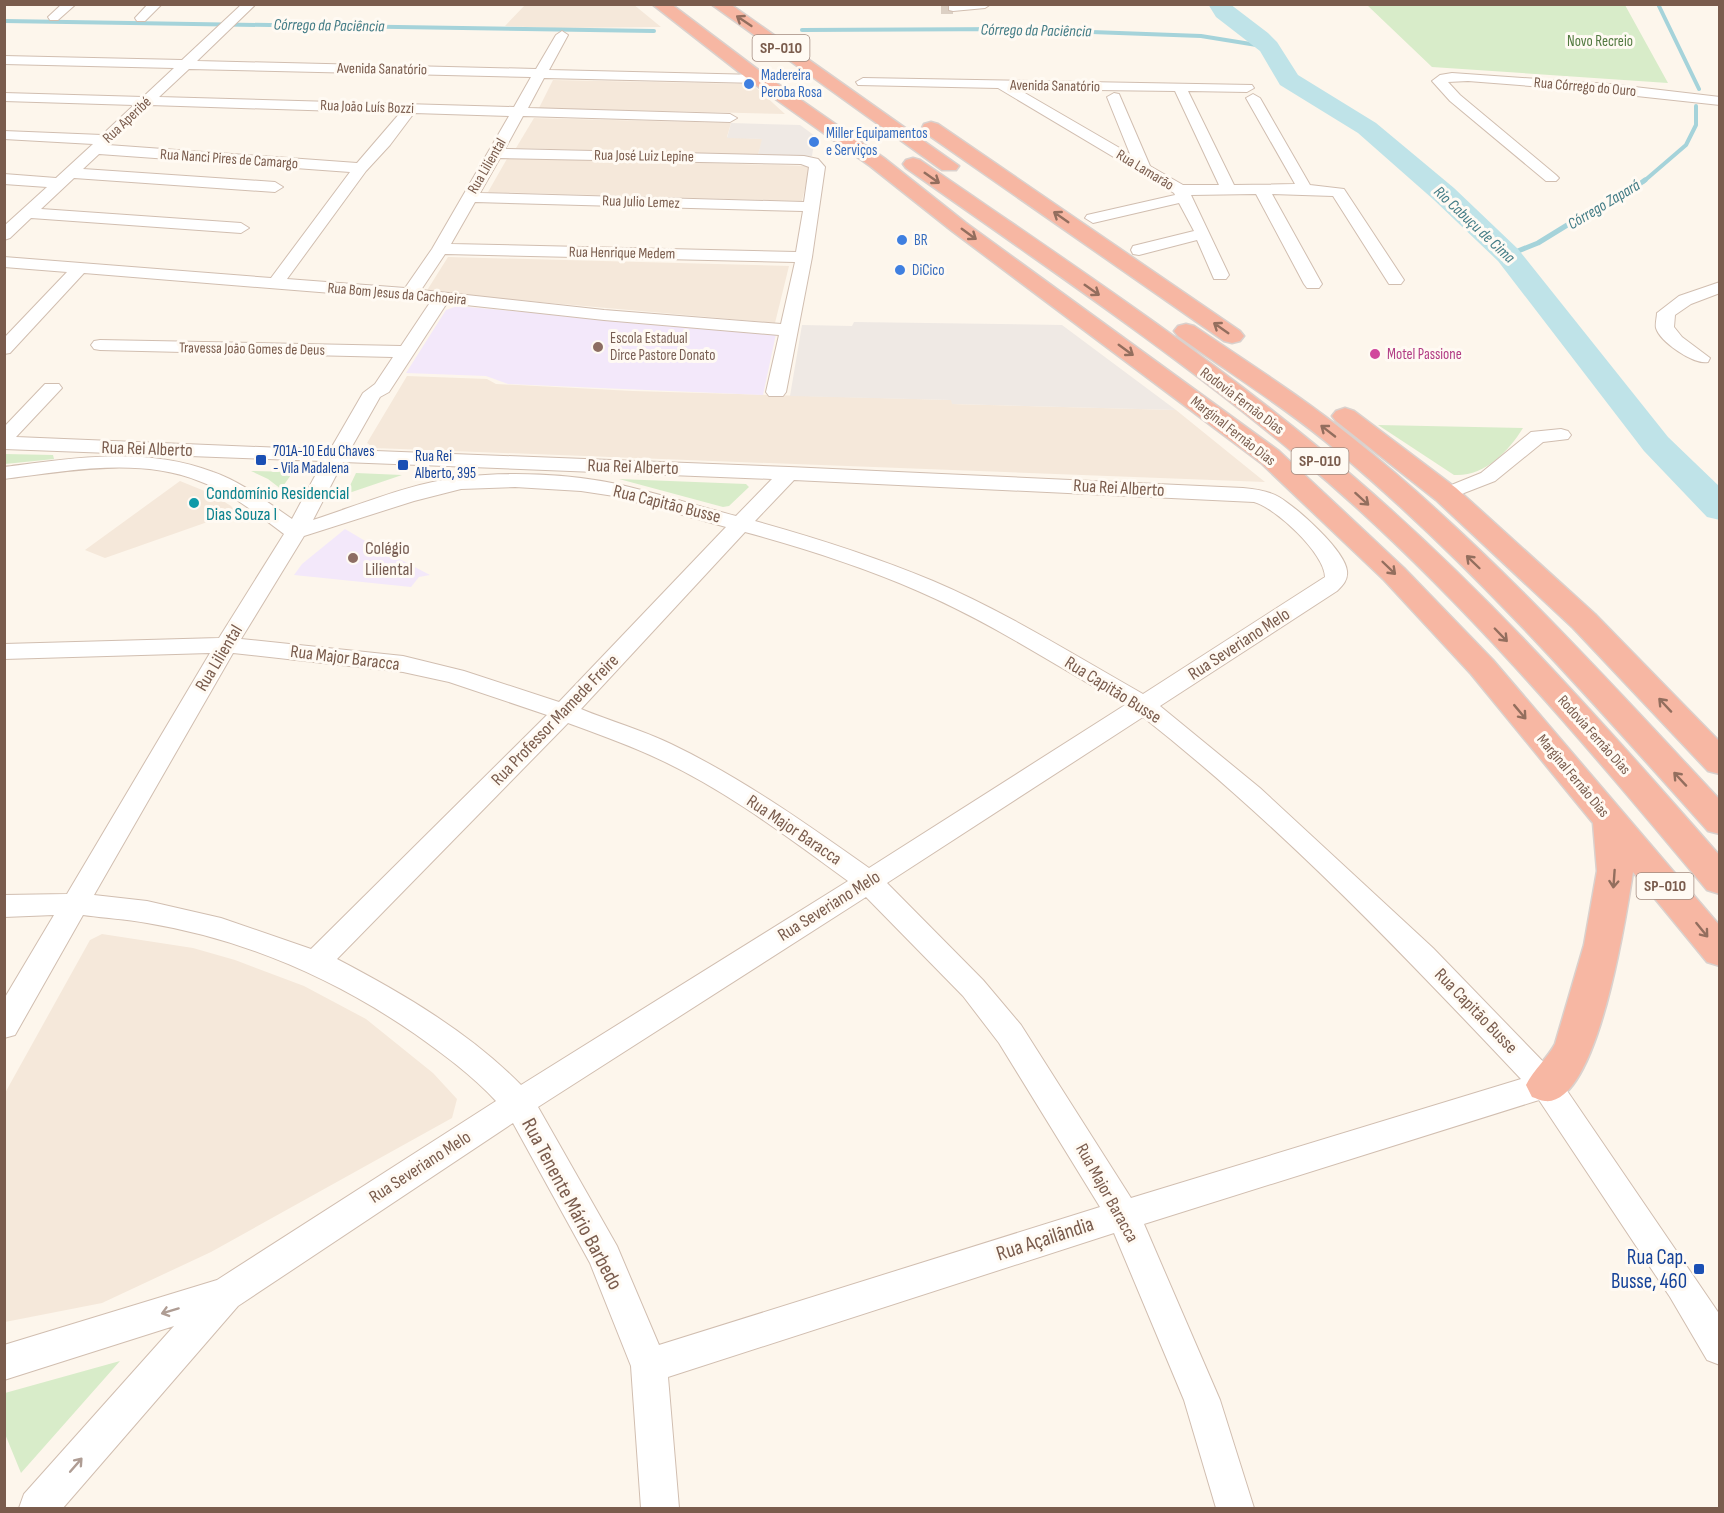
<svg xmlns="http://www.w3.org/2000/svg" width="1724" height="1513" font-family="'Sofia Sans Condensed',sans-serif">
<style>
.residential{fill:#f5e8da}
.industrial{fill:#efe9e4}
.education{fill:#f3e8fa}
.green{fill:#d8ecc9}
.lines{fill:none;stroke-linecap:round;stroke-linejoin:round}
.stream-far1{stroke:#a5d3da;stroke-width:4}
.stream{stroke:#a5d3da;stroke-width:5}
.river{fill:#bfe3e8;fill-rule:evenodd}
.minor-tunnel{stroke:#dcd0c4;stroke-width:14;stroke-dasharray:14 7;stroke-linecap:butt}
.minor-casing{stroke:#d1beb0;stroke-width:2}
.highway-casing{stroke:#dad1cd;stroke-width:3}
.minor{fill:#fff;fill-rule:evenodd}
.highway{fill:#f7b7a3;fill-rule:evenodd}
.oneway{stroke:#936e5e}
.oneway2{stroke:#af9d94}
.shop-dot{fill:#3f7fe0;stroke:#fffaf3;stroke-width:2}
.education-dot{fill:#8d6e63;stroke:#fffaf3;stroke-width:2}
.hotel-dot{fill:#d1479c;stroke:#fffaf3;stroke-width:2}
.transit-dot{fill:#1a4fb4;stroke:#fffaf3;stroke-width:2}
.culture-dot{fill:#0f9aa8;stroke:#fffaf3;stroke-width:2}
.labels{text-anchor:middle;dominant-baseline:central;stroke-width:6;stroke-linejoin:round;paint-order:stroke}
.far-park-label{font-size:15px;fill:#537a41;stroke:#fffaf3}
.far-street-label{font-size:15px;fill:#7a5c4d;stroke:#fffaf3}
.far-shop-label{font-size:15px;fill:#366cbe;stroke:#fffaf3;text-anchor:start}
.far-education-label{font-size:15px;fill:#785e54;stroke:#fffaf3;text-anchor:start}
.far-hotel-label{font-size:15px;fill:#b23c85;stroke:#fffaf3;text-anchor:start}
.far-transit-label{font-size:15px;fill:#164399;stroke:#fffaf3;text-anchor:start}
.far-water-label{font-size:16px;font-style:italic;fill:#437c86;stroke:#fffaf3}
.shield{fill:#fffaf3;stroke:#a28b7f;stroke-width:1.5}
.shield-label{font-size:16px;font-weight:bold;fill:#7a5c4d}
.street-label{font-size:18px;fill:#7a5c4d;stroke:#fffaf3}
.culture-label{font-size:18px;fill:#0d838f;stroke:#fffaf3;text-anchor:start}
.education-label{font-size:18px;fill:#785e54;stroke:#fffaf3;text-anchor:start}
.near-street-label{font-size:21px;fill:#7a5c4d;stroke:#fffaf3}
.near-transit-label{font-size:21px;fill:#164399;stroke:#fffaf3;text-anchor:end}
</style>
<rect width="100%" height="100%" fill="#fdf6ec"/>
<!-- residential -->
<path class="residential" d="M633,4L661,27L553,28L505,26L525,5Z
M553,80L752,84L785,114L539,108Z
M534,118L731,123L727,137L763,139L758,155L516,148Z
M508,157L810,166L802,201L488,192Z
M448,257L789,266L775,323L426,292Z
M407,376L487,379L496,384L633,391L952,400V404L1176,410L1265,482L374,448L367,443Z
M180,481L212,494L231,506L236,512L105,558L85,550Z
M102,934L193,948L235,960L304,986L366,1019L433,1073L457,1099L452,1118L211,1252L102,1303L5,1322V1093L90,940Z"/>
<!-- industrial -->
<path class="industrial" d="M731,123L800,125L815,136L812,156L758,155L762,139L727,138Z
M854,322L1062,325L1176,410L952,404L951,400L790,396L802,325L852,326Z"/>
<!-- education -->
<path class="education" d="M457,306L776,334L763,395L508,384L486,376L406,373L446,310Z
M345,529L367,542L430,575L419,577L411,587L294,575L302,564Z"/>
<!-- green -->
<path class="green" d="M1367,5H1625L1668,83L1432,67Z
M1378,425L1523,428C1508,452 1484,477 1454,475Z
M5,454L53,455L54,459L5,464Z
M251,471L293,472L281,489L268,479Z
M356,473L402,475L346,494Z
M619,479L746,484L749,487L729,506L723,507Z
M120,1361L21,1473L5,1434V1393Z"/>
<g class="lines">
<!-- stream-far1 -->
<path class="stream-far1" d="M1658,4L1699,89
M4,21L654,31
M802,30L1012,29L1201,36L1269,47
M1643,182L1686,145L1696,125V106"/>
<!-- stream -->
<path class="stream" d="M1508,255L1538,243L1577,219L1619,199L1645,180"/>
<!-- river -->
<path class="river" d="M1208,4H1230L1268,33L1277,42L1298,75L1376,123L1454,188L1518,249L1668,437L1720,487V520L1707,517L1644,451L1498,261L1434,200L1358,133L1280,85L1260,51L1216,17Z"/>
<!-- minor-tunnel -->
<path class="minor-tunnel" d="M941,7H953"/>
<!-- minor casing -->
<g class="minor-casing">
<path id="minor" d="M62,4H76L58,20H50L48,17Z
M148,4H162L145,21H137L135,18Z
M242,4H256L197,61L536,69L556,35L562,31L568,35L549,70L759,75L766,79L759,83L544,78L528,108L730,114L737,118L730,122L523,116L505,149L804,156L818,159L825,167L812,257L786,392L783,396H769L766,392L779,335L604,320L447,303L389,392L380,397L350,450L789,467L1243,488C1255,489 1269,491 1279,497C1297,508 1345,550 1347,571C1348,580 1343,585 1337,591L1160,706L1260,788L1433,948L1557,1076L1720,1315V1365L1707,1360L1670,1297L1539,1100L1144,1224L1220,1400L1254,1508H1216L1184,1400L1114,1233L668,1377L679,1508H641L631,1366L590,1263L513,1123L238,1306L63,1508H19L24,1494L174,1326L4,1380V1345L217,1280L496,1101C472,1075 443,1054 415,1034C334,978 243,939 147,923C126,919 104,918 83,915L15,1035L4,1038V999L54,915L4,917V895L67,894L210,653L4,659V644L219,638L284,534C257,514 230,492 199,481C138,457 68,471 4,479V467C74,458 145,446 213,472C242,482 267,502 292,519L323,461L4,449V427L45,384H59L62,388L16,437L330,450L363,393L375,384L393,357L100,350L94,349L91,345L94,341L100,340L401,346L431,301L84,273L10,353L4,354V338L67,272L4,267V257L271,278L350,172L99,154L83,169L275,182L283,187L275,192L74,178L41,209L241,223L249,228L241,233L31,218L10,238L4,240V226L47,187L4,184V174L56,178L93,144L4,139V131L102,135L134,105L4,101V93L143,97L174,68L4,64V56L182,60ZM189,69L531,77L514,107L159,97ZM150,105L400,113L357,163L108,145ZM414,113L509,116L432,249L405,288L287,279L366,171L390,145ZM500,158L801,164L809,167L804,202L480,193ZM475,202L803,211L796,252L451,244ZM445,254L795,262L781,324L604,310L421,290ZM343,462L772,479L736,516C697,506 657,493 617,484C570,474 510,471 462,477C414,482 359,505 313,520ZM794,480L1254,502C1276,508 1325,554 1325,577L1143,694C1074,655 1006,612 933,581C876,557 816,538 755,521ZM515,487L581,491L614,496L726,527L559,702L464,671L403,656L241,639L304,536L414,501L461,489ZM745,532C804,548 863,567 918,591C990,622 1057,666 1125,705L869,868C805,823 742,778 671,744C642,730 610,721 581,709ZM233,653L403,672L449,682L547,715L311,949L221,918L147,901L94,895ZM1143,717C1280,825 1402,953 1521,1079L1131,1198L1021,1025L983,980L887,883ZM568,723C595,733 623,743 650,755C722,787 785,835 848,881L521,1085C469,1032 402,993 337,959ZM866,897L963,996L999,1043L1100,1207L659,1345L617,1246L538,1107Z
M949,4H991L985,8L953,11L949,10Z
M1452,73L1609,84L1720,97V105L1581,90L1468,81L1448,82L1460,95L1556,175L1559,178L1556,181H1546L1450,101L1432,81L1440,75Z
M863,78L1252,85L1254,88L1247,92L1188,91L1234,185L1295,184L1246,98L1253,94L1260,98L1310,185L1344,189L1404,280L1401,284H1389L1333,196L1272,194L1322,284L1319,288H1307L1304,284L1256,194L1191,195L1229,275L1226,279H1214L1197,240L1139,255L1133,254L1131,250L1133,246L1194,231L1179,203L1093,223L1085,218L1087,215L1175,195L1174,193L998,88L858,85L856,82ZM1018,89L1175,91L1219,185H1183L1150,166L1119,94L1114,93L1107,97L1130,154Z
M1720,282V293L1691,304L1675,315L1674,327L1682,337L1710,358L1708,362C1694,365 1660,342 1656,328C1655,324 1657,317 1657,313L1679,296Z
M1561,429L1568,431L1571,435L1568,439L1543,442L1495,481L1446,500L1439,498L1436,494L1439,490L1481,473L1531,432Z"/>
</g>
<!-- highway casing -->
<g class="highway-casing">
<path id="highway" d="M652,4H671L765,75L884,158L966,223L1279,451L1404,568L1493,660L1720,926V966L1707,962L1633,872C1627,910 1598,1107 1545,1101C1541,1101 1536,1098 1532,1097L1526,1085C1534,1069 1547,1059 1555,1044L1584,945L1597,871L1593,823L1471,674L1384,580L1261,463L952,231L870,166L753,83Z
M711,4H730L959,166L956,170H942Z
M931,122L938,124L1240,331L1244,336L1240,341L1232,343L1224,341L924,132L922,128L924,124Z
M913,158L920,160C1055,253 1193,344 1319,448C1467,569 1595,713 1720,856V894L1707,890C1581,739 1453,586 1301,459C1176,354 1039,262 906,168L903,164L906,160Z
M1186,324L1194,326C1248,363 1304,398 1354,439C1487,546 1603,675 1720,800V834L1708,831C1590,699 1472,564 1336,450C1286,408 1231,374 1178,336L1174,331L1178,326Z
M1345,408L1354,411L1456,488L1595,614L1720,742V774L1708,771L1573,628L1436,500L1336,421L1332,416L1336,411Z"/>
</g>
<!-- minor -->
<use href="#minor" class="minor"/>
<!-- highway -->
<use href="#highway" class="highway"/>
</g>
<!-- one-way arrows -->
<defs><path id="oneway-shaft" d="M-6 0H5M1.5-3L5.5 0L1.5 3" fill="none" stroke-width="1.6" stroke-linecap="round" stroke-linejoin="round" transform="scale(1.5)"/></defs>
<g class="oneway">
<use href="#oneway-shaft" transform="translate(744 21) rotate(-146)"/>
<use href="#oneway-shaft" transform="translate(932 178) rotate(35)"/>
<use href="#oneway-shaft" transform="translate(1061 217) rotate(-145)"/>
<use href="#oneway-shaft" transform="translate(969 234) rotate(36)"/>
<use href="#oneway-shaft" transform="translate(1092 290) rotate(35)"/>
<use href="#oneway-shaft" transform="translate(1221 328) rotate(-145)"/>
<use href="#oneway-shaft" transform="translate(1126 350) rotate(36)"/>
<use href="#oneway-shaft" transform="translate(1328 431) rotate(-142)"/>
<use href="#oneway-shaft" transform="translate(1362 499) rotate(42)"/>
<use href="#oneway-shaft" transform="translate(1473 562) rotate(-136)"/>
<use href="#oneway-shaft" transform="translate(1389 568) rotate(44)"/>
<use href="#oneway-shaft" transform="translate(1501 635) rotate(46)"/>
<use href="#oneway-shaft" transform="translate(1665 705) rotate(-133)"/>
<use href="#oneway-shaft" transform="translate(1520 712) rotate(50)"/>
<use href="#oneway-shaft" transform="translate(1680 779) rotate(-133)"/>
<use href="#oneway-shaft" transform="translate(1614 879) rotate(94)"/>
<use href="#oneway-shaft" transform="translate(1702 930) rotate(51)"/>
</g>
<g class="oneway2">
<use href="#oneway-shaft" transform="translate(170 1311) rotate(163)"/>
<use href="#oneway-shaft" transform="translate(76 1465) rotate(-49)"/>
</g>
<!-- markers -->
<g class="shop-dot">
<circle cx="749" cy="84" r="6"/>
<circle cx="814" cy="142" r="6"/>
<circle cx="902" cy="240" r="6"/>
<circle cx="900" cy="270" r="6"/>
</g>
<g class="education-dot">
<circle cx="598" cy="347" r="6"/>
<circle cx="353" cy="558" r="6"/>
</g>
<circle class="hotel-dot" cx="1375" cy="354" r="6"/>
<g class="transit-dot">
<rect x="255" y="454" width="12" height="12" rx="3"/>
<rect x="397" y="459" width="12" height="12" rx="3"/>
<rect x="1693" y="1263" width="12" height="12" rx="3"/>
</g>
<circle class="culture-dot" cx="194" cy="503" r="6"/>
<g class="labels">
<!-- far-park labels -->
<g class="far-park-label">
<text x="1600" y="41">Novo Recreio</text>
</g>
<!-- far-street labels -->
<g class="far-street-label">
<text transform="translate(382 69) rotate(1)">Avenida Sanatório</text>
<text transform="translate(1055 86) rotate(1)">Avenida Sanatório</text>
<text transform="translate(1585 87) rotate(5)">Rua Córrego do Ouro</text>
<text transform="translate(367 107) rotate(2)">Rua João Luís Bozzi</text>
<text transform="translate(127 120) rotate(-43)">Rua Aperibé</text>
<text transform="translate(644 156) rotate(1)">Rua José Luiz Lepine</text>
<text transform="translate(229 159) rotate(4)">Rua Nanci Pires de Camargo</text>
<text transform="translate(487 166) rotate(-60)">Rua Liliental</text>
<text transform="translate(1145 170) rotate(31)">Rua Lamarão</text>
<text transform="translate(641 202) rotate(2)">Rua Julio Lemez</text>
<text transform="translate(622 253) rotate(1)">Rua Henrique Medem</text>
<text transform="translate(397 294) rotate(5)">Rua Bom Jesus da Cachoeira</text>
<text transform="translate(252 349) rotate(1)">Travessa João Gomes de Deus</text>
<text transform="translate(1242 401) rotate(37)">Rodovia Fernão Dias</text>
<text transform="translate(1233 431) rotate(38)">Marginal Fernão Dias</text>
<text transform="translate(1594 735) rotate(48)">Rodovia Fernão Dias</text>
<text transform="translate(1573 776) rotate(50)">Marginal Fernão Dias</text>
</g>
<!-- far-shop labels -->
<g class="far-shop-label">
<text x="761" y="75">Madereira<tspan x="761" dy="17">Peroba Rosa</tspan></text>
<text x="826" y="133">Miller Equipamentos<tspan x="826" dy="17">e Serviços</tspan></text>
<text x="914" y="240">BR</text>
<text x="912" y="270">DiCico</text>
</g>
<!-- far-education labels -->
<g class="far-education-label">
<text x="610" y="338">Escola Estadual<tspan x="610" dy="17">Dirce Pastore Donato</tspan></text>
</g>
<!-- far-hotel labels -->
<g class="far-hotel-label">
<text x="1387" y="354">Motel Passione</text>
</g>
<!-- far-transit labels -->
<g class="far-transit-label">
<text x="273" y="451">701A-10 Edu Chaves<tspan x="273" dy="17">- Vila Madalena</tspan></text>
<text x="415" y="456">Rua Rei<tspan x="415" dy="17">Alberto, 395</tspan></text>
</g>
<!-- far-water labels -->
<g class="far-water-label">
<text transform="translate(329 26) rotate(1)">Córrego da Paciência</text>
<text transform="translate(1036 31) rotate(1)">Córrego da Paciência</text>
<text transform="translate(1604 205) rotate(-31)">Córrego Zapará</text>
<text transform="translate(1474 225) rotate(43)">Rio Cabuçu de Cima</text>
</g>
<!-- shield labels -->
<g class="shield">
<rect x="752.5" y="35" width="57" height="26" rx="4.5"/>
<rect x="1291.5" y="448" width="57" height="26" rx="4.5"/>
<rect x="1636.5" y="873" width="57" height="26" rx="4.5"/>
</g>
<g class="shield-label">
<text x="781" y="48">SP-010</text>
<text x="1320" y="461">SP-010</text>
<text x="1665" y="886">SP-010</text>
</g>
<!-- street labels -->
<g class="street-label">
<text transform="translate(147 449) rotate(2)">Rua Rei Alberto</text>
<text transform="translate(633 467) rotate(2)">Rua Rei Alberto</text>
<text transform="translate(1119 488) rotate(3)">Rua Rei Alberto</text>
<text transform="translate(667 504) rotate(14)">Rua Capitão Busse</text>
<text transform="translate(1239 644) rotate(-33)">Rua Severiano Melo</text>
<text transform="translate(219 658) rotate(-59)">Rua Liliental</text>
<text transform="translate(345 658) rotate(7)">Rua Major Baracca</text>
<text transform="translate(1113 690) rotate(32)">Rua Capitão Busse</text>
<text transform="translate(555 720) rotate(-46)">Rua Professor Mamede Freire</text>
<text transform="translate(794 830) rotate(34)">Rua Major Baracca</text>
<text transform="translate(829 906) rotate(-32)">Rua Severiano Melo</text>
<text transform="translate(1476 1011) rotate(46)">Rua Capitão Busse</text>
<text transform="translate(420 1167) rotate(-33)">Rua Severiano Melo</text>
<text transform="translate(1107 1193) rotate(61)">Rua Major Baracca</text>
</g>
<!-- culture labels -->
<g class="culture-label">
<text x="206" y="493">Condomínio Residencial<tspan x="206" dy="21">Dias Souza I</tspan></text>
</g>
<!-- education labels -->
<g class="education-label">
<text x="365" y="548">Colégio<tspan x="365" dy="21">Liliental</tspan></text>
</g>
<!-- near-street labels -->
<g class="near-street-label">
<text transform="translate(572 1204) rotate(62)">Rua Tenente Mário Barbedo</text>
<text transform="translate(1045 1239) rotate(-18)">Rua Açailândia</text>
</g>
<!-- near-transit labels -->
<g class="near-transit-label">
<text x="1687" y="1257">Rua Cap.<tspan x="1687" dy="24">Busse, 460</tspan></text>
</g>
</g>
<!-- border -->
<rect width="1724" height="1513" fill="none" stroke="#7a5c4d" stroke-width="12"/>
</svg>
